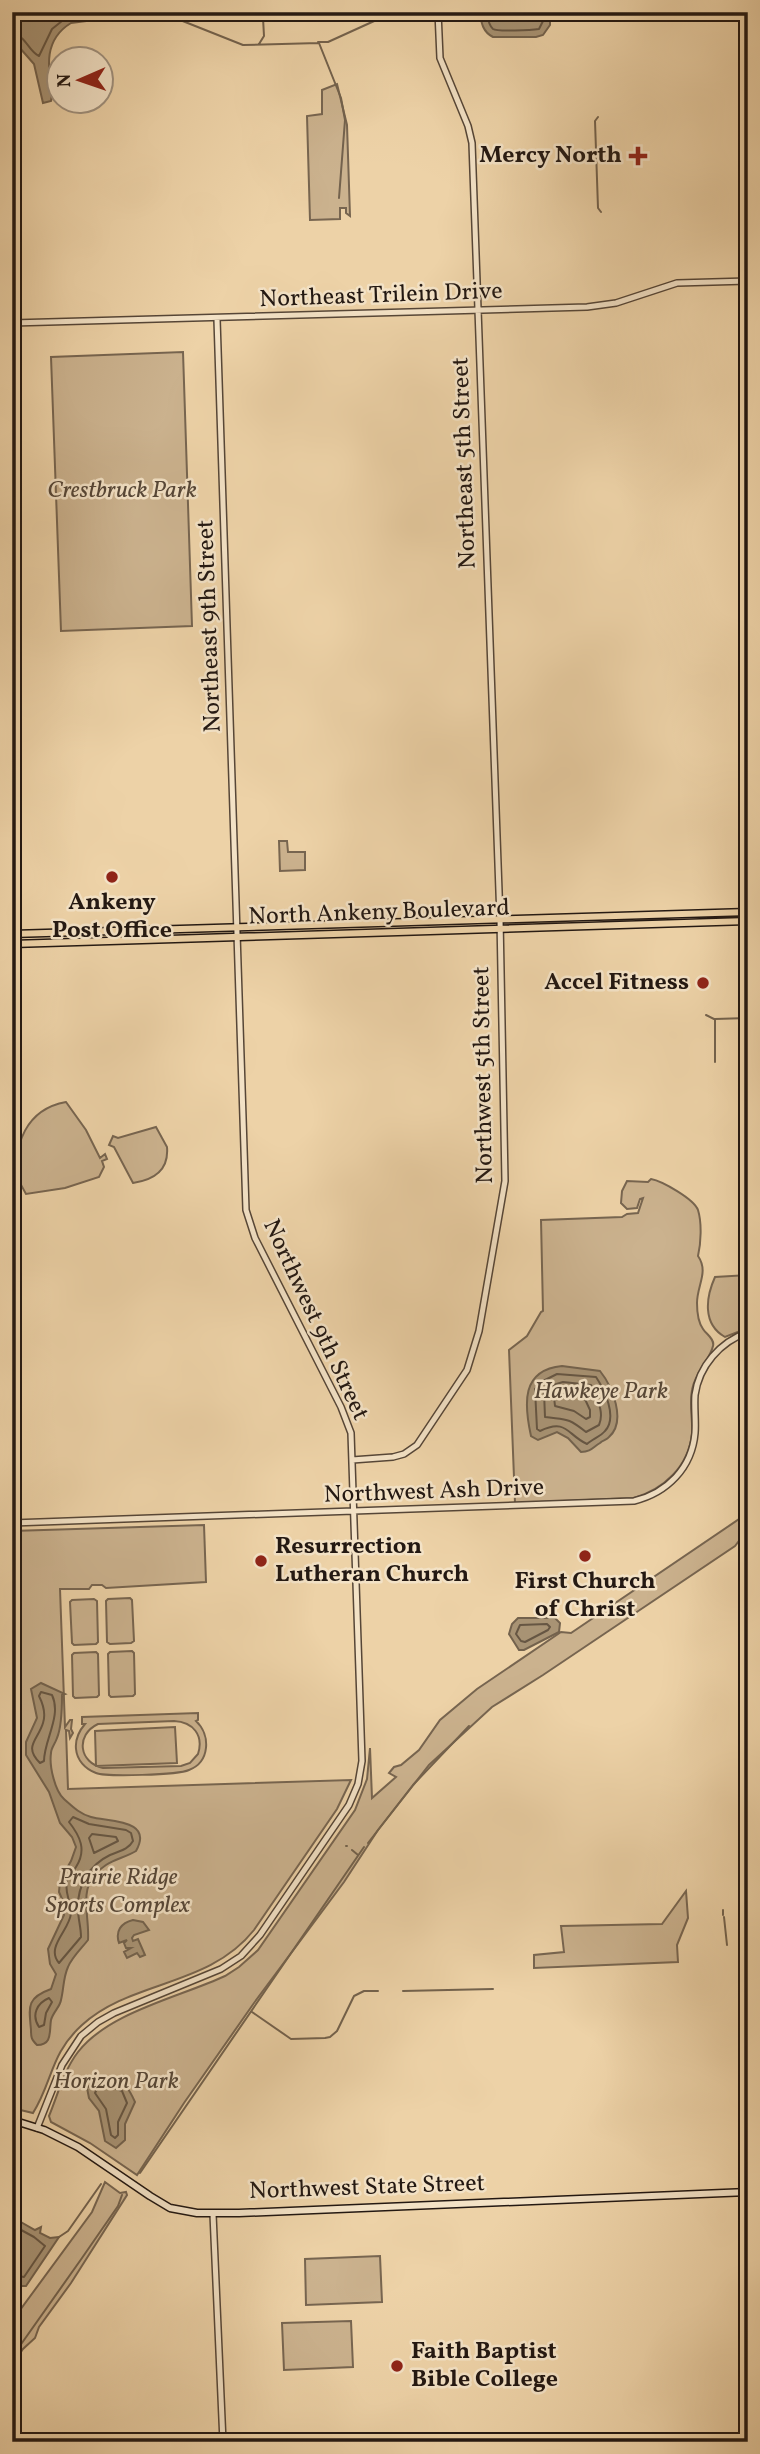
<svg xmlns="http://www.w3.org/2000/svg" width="760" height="2454" font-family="Vollkorn,serif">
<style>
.green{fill:#cbb28e;stroke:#776550;stroke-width:2;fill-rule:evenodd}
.water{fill:#a89374;stroke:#73624d;stroke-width:2}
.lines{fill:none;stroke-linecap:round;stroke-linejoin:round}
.shore{stroke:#665643;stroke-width:2}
.stream{stroke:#73624d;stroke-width:2}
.tertiary-casing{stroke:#564637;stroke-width:8}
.secondary-casing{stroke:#231812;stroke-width:9}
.primary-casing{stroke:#231812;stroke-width:9}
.tertiary{stroke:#f3e2c6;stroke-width:5}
.secondary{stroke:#f3e2c6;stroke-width:6}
.primary{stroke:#edd2a7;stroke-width:6}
.poi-dot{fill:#8f2418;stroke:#f3e2c6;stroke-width:2.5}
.labels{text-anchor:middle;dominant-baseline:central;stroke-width:5;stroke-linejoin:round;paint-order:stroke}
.poi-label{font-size:24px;font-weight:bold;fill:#231812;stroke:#f3e2c6;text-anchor:end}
.street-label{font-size:24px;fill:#231812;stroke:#f3e2c6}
.park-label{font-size:24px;font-style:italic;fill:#554637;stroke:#f3e2c6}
</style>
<rect width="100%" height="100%" fill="#edd2a7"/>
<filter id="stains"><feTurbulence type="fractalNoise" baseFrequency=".00286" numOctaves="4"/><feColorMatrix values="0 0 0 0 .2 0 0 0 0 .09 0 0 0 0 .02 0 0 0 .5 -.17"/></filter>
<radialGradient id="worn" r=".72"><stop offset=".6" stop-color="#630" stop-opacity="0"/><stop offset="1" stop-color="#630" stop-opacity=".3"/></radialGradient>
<!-- green -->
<path class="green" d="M337,84L347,125L350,216L346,213V208H340V219L310,220L307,116L322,114V90Z
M183,352L192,626L61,631L51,357Z
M279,841H287L288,852H305V870L280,871Z
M66,1102L86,1130L100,1158L105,1154L107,1159L102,1161L104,1167L99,1177L65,1188L26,1194L20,1183L12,1190V1174L20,1181C11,1145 27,1109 66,1102Z
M156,1127L167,1147C169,1170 154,1180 133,1183L114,1147L109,1145L113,1136L118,1138Z
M651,1179C662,1181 694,1199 698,1210C702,1223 701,1243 698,1256C709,1272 697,1285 697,1303C697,1310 698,1322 703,1329C706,1334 715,1339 713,1346C710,1360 695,1372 692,1390C689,1405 693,1419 692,1434C688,1467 664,1489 634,1498L515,1503L509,1350L527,1336L541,1312L543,1311L541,1220L622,1217L627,1214L638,1213L643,1198L640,1199L637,1208L627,1209L621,1203L622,1191L627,1181L648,1182Z
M748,1275V1328L725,1337C702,1324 706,1297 715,1277Z
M748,1513V1529L735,1546L543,1675L492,1707L429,1765L378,1830L344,1882L254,2003L184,2103L137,2175L90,2143L51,2122L49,2116C58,2094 64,2070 78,2052C109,2012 180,1997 225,1976L239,1967L258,1950L355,1810L367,1779L370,1748L372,1798L396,1777L389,1773L394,1767L401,1765L419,1750L440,1720L477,1689L561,1632L571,1633Z
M204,1525L206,1582L106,1588L102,1585H92L89,1589H60L65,1727L70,1720H72L71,1729L73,1733L70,1738L69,1731L66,1730L68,1789L351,1780L337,1809L254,1930C209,1987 131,1980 82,2025C50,2054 53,2081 33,2113L12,2108V1531Z
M130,1598L132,1600L134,1641L131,1643L110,1644L107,1642L106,1601L108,1599Z
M94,1599L97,1601L98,1642L96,1644L74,1645L72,1643L70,1602L72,1600Z
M132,1651L134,1653L135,1694L133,1696L111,1697L109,1695L108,1654L110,1652Z
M96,1652L98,1654L99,1695L97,1697L75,1698L73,1696L72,1655L74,1653Z
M198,1713V1720L196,1721C211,1735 210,1762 189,1770C178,1775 106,1777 96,1773C85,1769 77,1760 76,1749C75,1739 79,1731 85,1724H82V1717ZM174,1721C193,1722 204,1735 198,1754L190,1763L181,1766L103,1768C79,1763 75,1735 98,1724Z
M175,1727L177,1763L96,1766L95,1731Z
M686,1891L688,1918L677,1945L678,1962L534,1968V1955L564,1952L561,1926L662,1924Z
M105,2182L120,2193L126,2192L127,2195L71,2283L39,2327L35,2338L23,2349L12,2365V2321L92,2212Z
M380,2256L382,2302L306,2305L305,2259Z
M351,2321L353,2367L284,2370L282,2323Z"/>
<!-- water -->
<path class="water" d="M12,12H125L126,16L71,23C43,40 48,68 52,95L51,101L43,103L34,64L12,39Z
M480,12H550V25L543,35L536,37H493C483,32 481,23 480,12Z
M562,1366L600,1371C612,1386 627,1421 609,1437C607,1440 603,1440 600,1443C593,1447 591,1452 581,1452L568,1438L557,1432L538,1440L531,1436C524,1404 521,1370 562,1366Z
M518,1618H555L560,1623L559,1632L524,1650H519L509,1634L512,1624Z
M41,1683L65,1694L62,1695C62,1708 62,1726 57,1738C55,1744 51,1748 51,1753C49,1766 55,1791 64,1799C73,1807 80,1814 91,1817C109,1822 154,1819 136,1851C126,1857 115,1859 106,1865C75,1885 90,1912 88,1940C81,1949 72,1957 68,1967C63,1978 64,1988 61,2000C60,2007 53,2012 51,2020C49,2031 53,2045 37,2045C31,2039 31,2037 31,2030C29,2007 26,1998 51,1989L56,1974L50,1964L48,1949L64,1915L63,1901L59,1892L60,1880L71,1861L76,1847L72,1837L60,1823L49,1792L26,1755V1742L37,1718L31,1689Z
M133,1920L143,1922L149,1930L134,1935L132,1938L133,1941L138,1939L145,1955L140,1957L137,1953L127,1958L124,1952L131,1948H126L124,1943L127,1940L119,1943C115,1931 121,1923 133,1920Z
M112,2080C127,2084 129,2089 135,2102L125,2124V2140L116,2148L105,2141L99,2111L89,2098L87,2088L94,2082Z
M12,2217L35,2230L41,2227L40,2233L50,2238L59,2237L26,2286H22L12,2279Z"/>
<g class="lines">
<!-- shore -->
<path class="shore" d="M487,12C488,18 488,25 493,29C497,32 532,30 539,29L543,21V12
M12,34C26,35 28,51 39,56L52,29L67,17L113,12
M557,1374L596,1377C604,1389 618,1417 605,1431C601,1436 593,1439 587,1444C567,1435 567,1418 540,1431L537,1429L535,1389L543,1381Z
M563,1382L591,1385C596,1398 605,1411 599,1425L586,1432C567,1417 567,1420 545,1417L544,1392L553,1385Z
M561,1393L583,1395L590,1410V1417L586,1419L574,1411L555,1406L554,1397Z
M547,1624L550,1627L548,1630L525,1642L521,1641L516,1634L520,1625Z
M41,1692L52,1695C62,1716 44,1740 44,1761L40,1763C23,1746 38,1740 43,1723C46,1714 43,1704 39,1696Z
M73,1817L89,1824L126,1830L131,1833L133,1841C128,1850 119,1851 110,1855C89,1865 77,1886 78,1909C78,1919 81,1927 81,1937L59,1963C45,1947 70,1930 71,1913C71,1902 64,1892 67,1881C68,1875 73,1872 76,1867C87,1850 80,1836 69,1822Z
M92,1834L116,1837L118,1841L94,1853L89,1838Z
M49,1998L52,2002L46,2013L44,2025L39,2027C31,2015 37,2003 49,1998Z
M111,2087L122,2091L127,2103L118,2122V2135L115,2138L111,2135L106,2109L95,2093L97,2089Z
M12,2225L34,2237L45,2246L24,2277L12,2275"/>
<!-- stream -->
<path class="stream" d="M143,13L160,12L243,45L319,43L341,98L345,120L339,198
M318,42H328L394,12
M259,44L264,36L263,18
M598,117L595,121L598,208L601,212
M706,1015L714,1019
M715,1062V1019L748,1018
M368,1843L413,1785L469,1726
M346,1846H347
M352,1850L358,1855
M723,1910V1915
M724,1917L727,1945
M403,1991L493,1989
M252,2012L291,2039L325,2038L330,2037L337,2031L354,1996L364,1991H378
M140,2173L364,1847
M59,2237L68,2231L101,2184
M12,2357L82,2258L118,2206L122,2195"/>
<!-- tertiary casing -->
<g class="tertiary-casing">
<path id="tertiary" d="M12,323L587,307L616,303L677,283L748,281
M352,1460L393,1457L404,1454L417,1445L467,1370L479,1331L505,1181L500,919L472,143L468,126L440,58L438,12
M12,1523L634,1501C667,1493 692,1468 695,1433C696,1421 694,1408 695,1395C699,1366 720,1342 748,1332
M37,2128L62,2065L81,2036L98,2022L114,2013L221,1969L241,1956L260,1935L349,1805L358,1784L362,1761L351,1433L341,1407L255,1238L246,1210L217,319
M213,2214L223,2442"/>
</g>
<!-- secondary casing -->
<g class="secondary-casing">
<path id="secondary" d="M12,2120L44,2130L78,2147L150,2196L170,2208L197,2213H239L748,2192"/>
</g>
<!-- primary casing -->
<g class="primary-casing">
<path id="primary" d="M12,934L748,912
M12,944L748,921"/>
</g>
<!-- tertiary -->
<use href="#tertiary" class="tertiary"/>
<!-- secondary -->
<use href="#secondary" class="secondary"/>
<!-- primary -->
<use href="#primary" class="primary"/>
</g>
<!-- markers -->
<g class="poi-dot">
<path d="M634.5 145.5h7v7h7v7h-7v7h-7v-7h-7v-7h7z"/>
<circle cx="112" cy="877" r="7"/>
<circle cx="703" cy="983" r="7"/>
<circle cx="585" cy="1556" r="7"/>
<circle cx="261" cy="1561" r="7"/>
<circle cx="397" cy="2366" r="7"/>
</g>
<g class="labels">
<!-- poi labels -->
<g class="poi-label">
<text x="622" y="156">Mercy North</text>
<text x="112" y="903" text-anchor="middle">Ankeny<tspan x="112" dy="28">Post Office</tspan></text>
<text x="689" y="983">Accel Fitness</text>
<text x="275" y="1547" text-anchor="start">Resurrection<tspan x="275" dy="28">Lutheran Church</tspan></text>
<text x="585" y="1582" text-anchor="middle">First Church<tspan x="585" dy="28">of Christ</tspan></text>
<text x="411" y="2352" text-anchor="start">Faith Baptist<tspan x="411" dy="28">Bible College</tspan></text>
</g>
<!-- street labels -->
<g class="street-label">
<text transform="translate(381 296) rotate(-2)">Northeast Trilein Drive</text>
<text transform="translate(465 463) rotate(-92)">Northeast 5th Street</text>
<text transform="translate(210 626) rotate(-92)">Northeast 9th Street</text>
<text transform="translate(379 913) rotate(-2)">North Ankeny Boulevard</text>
<text transform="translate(484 1075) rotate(-91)">Northwest 5th Street</text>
<text transform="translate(315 1320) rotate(65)">Northwest 9th Street</text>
<text transform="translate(434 1492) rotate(-2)">Northwest Ash Drive</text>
<text transform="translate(367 2188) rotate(-2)">Northwest State Street</text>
</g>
<!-- park labels -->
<g class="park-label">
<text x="122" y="491">Crestbruck Park</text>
<text x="601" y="1392">Hawkeye Park</text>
<text x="118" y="1878">Prairie Ridge<tspan x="118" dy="28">Sports Complex</tspan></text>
<text x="116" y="2082">Horizon Park</text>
</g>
</g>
<!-- margin -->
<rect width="760" height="2454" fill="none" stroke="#edd2a7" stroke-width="42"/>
<rect x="14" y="14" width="732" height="2426" fill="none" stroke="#231812" stroke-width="3.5"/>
<rect x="21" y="21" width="718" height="2412" fill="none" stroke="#231812" stroke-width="2"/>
<!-- north arrow -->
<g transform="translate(80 80) rotate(268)"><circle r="33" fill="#f3e2c6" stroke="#a0917e" stroke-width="2"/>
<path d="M0-5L12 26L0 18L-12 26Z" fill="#8f2418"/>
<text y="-10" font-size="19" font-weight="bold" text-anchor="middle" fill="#231812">N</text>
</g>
<rect width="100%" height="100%" filter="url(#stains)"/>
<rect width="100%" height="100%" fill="url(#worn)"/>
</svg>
